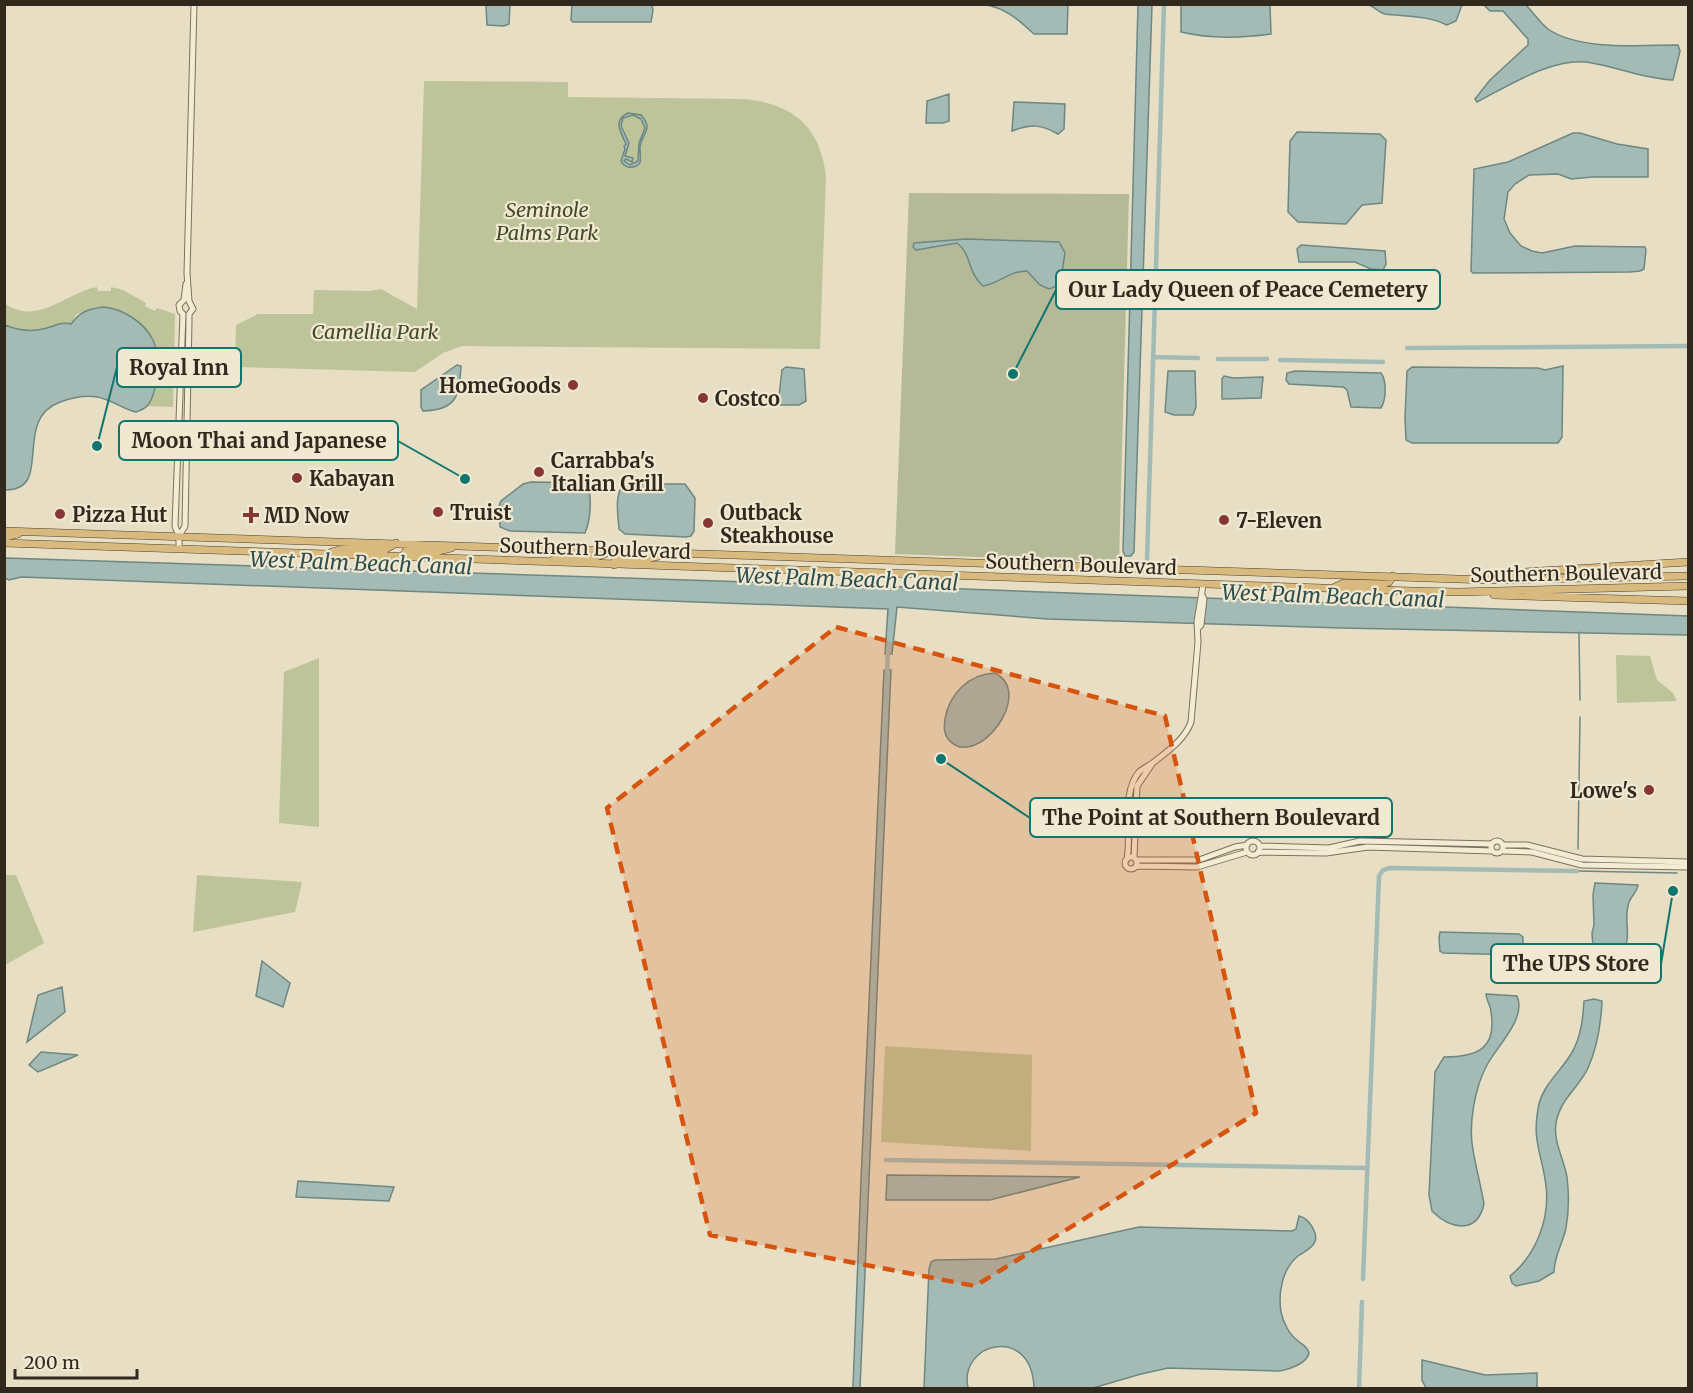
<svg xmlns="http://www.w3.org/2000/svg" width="1693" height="1393" font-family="Merriweather,serif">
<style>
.green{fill:#bdc499}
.cemetery{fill:#b4b997}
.water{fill:#a4bbb5;stroke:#6d8782;stroke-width:1.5;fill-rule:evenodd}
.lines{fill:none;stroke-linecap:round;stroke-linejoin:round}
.stream{stroke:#6d8782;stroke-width:1.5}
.canal{stroke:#a4bbb5;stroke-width:4.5}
.tertiary-casing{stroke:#7f705c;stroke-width:7}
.trunk-casing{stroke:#4d3f30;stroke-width:8}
.tertiary{stroke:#f3ecd5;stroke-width:5}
.trunk{stroke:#d9ba7e;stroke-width:7}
.marked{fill:#d6540e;fill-opacity:0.2;stroke:#d6540e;stroke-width:4.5;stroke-dasharray:12 8;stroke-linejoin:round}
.poi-dot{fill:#863734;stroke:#f0e8d1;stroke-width:2}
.labels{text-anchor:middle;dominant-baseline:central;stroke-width:4.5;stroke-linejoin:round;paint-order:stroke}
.park-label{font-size:20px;font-style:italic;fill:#404b28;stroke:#f0e8d1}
.poi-label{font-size:20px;font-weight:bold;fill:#31281e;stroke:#f0e8d1;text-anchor:start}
.street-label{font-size:20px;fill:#31281e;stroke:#f0e8d1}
.water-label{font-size:21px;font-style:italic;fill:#2f4f4e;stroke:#f0e8d1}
.leader{fill:none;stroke:#0f766e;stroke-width:2}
.callout-dot{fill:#0f766e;stroke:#f0e8d1;stroke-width:2}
.callout{fill:#f0e8d1;stroke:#0f766e;stroke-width:2}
.callout-label{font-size:21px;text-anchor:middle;font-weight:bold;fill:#31281e}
</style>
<rect width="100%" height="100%" fill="#e7dec3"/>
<!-- green -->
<path class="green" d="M424,81L568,82V97L744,99C793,104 820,126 826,176L820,349L462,346L443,353L415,372L235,367L236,325L258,314H313L314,290L370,291L381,289L417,309Z
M97,287L98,291H111V287L123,290L146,303L145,306L155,311L157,308L175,314L173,407L147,406L150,403C153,386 160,368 157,351C152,324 114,299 88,310C84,312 77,313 75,316C73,319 73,322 71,324L63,323L44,329L29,331L5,325L4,303C37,327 65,293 97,287Z
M1616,655L1650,656L1657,680L1673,693L1677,701L1617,703Z
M319,658V827L279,823L284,672Z
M5,875H16L44,943L5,965Z
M197,875L302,882L295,912L193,932Z
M885,1046L1032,1055L1031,1151L881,1142Z"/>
<!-- cemetery -->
<path class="cemetery" d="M909,193L1129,194L1119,562L895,554Z"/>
<!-- water -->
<path class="water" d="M572,4L652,5L653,10L651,22H573L571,20Z
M486,5H510L509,24L504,26L487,25Z
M987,5H1068L1067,34H1034C1020,21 1007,9 987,5Z
M1138,5H1152L1134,552L1131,556H1125L1123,551Z
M1181,5H1270L1271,34C1242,38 1210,39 1181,32Z
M1369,5H1462L1456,21L1447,25C1427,15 1407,17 1385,14C1379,13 1375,7 1369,5Z
M1484,5H1526C1533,12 1540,23 1548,29C1579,51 1641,45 1678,45L1680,51L1673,80C1645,79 1620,68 1592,63C1556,55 1508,86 1477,102L1475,99L1490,80L1528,45V39L1503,11H1490Z
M949,94V121L943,123H926L927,101Z
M1014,102L1065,104L1064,129L1058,134C1041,124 1030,124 1012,131Z
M628,113L641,115C654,130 642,132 640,147C640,152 641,157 640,163C634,169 625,169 621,161L625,149L624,146L626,144C621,132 612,121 628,113ZM633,115L641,119L645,128L639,143L638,161L630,165L624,161L626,159L632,162L633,158L625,156L629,143L621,126L623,118Z
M1297,132L1380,134L1386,140L1382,203L1362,205L1346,224L1298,222L1288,212L1290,141Z
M1573,133H1580L1617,144L1648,149V177H1592L1571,179L1558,174L1529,175L1515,184L1508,192L1504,219L1510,233L1521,246L1532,251L1542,253L1575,246L1645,247L1646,250L1644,269L1640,271L1630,272L1473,273L1471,271L1474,169L1508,162Z
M966,239L1059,242L1065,253L1060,285L1049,289L1040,285L1027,271C1009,271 1000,283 983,286C967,272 972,254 957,243L916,250L913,247L914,243Z
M1301,245L1385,251L1386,264L1383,270L1371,269L1355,262H1299L1297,249Z
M104,307C123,309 144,322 153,340C160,355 158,392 148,405C145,409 141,410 136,412C122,409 111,399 97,397C85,395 71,398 60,402C11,420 55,491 5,490V325C17,330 30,332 43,329C53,327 61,321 71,324C80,312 87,309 104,307Z
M457,365L461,366C459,395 458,410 423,411L421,407V390Z
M1563,366L1562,437L1558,443H1412L1406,440L1405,418L1407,371L1412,367L1538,368L1545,370Z
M786,367L804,369L806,401L799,405H778L782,370Z
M1168,371H1195L1196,407L1193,415H1174L1165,412Z
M1295,371L1381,373C1387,381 1386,400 1381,408L1351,407L1347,390L1343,387L1289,384L1286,380L1287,373Z
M1224,376L1233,378L1263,377L1261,398L1222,399V379Z
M531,482L587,483C592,496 591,519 585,533L510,531L500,527L499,506L501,501L523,484Z
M624,484H685L695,498L694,531L691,536L686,537L625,534L619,529C618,515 614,494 624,484Z
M5,558L938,588L1688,616V635L1342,628L1048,619L897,607L892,654H885L888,609L21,577L9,580L5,578Z
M884,670H891L860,1388H853L861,1180Z
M995,673C1036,694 976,771 949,740C943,733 944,727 945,719C949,694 969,674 995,673Z
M1595,883L1638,885C1637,892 1632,895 1629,902C1624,916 1629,928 1627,940C1626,946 1625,949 1626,955L1624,957L1594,956L1591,954L1593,947L1592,933L1594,925L1593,895Z
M1440,932L1519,934L1523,937V953L1520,955L1443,953L1440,951L1439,938Z
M262,961L290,983L283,1007L256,996Z
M62,987L65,1012L27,1042L38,995Z
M1486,994L1517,996C1527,1018 1497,1046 1487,1065C1475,1087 1468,1125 1473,1150C1476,1168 1481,1186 1484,1204C1477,1235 1450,1229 1432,1211L1429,1195L1435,1072L1444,1057C1477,1057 1497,1049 1491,1012C1491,1005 1486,1001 1486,994Z
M1594,999L1602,1001C1601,1023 1597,1048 1588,1068C1578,1089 1560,1099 1556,1123C1553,1142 1564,1159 1567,1177C1569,1193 1569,1211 1566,1228C1563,1243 1554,1256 1554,1272L1539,1281L1516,1286L1512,1283L1510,1276C1536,1255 1550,1219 1546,1186C1542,1152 1531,1141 1539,1104C1544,1084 1561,1071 1571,1054C1581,1038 1583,1018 1584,1001Z
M41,1052L78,1055L38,1072L29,1065Z
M887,1175L1080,1177L990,1200H886Z
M298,1181L394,1187L389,1201L296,1197Z
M1299,1216C1309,1218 1321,1236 1313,1245C1309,1250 1302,1253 1298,1256C1282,1269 1278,1293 1281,1312C1283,1322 1289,1334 1297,1340C1302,1345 1307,1346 1309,1353C1307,1363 1291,1369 1280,1371L1168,1368L1141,1374L1093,1388H1034C1032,1324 958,1342 968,1388H924L929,1269L931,1262L935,1260L996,1259L1139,1227L1292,1231L1296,1229Z
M1422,1360L1485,1375L1537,1373V1388H1426L1422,1380Z"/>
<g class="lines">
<!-- stream -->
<path class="stream" d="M1579,632L1580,700
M1578,849L1580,717
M1577,871L1677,873"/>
<!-- canal -->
<path class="canal" d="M1407,348L1688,346
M1153,357L1198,358
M1218,359H1267
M1280,360L1383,362
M1147,560L1164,4
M887,674L888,650
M886,1160L1367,1168
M1363,1279L1379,876L1383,870L1390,868L1577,871
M1359,1388L1362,1302"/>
<!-- tertiary casing -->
<g class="tertiary-casing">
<path id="tertiary" d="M183,314L180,311L179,305L184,300L186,284
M179,536L185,526L189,320V314L193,309L189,301L187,273L194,4
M179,549V536L175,526L183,314
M1198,628L1201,625L1204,599L1202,595
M1491 847a6 6 0 1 1 12 0a6 6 0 1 1-12 0Z
M1246 848a7 7 0 1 1 14 0a7 7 0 1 1-14 0Z
M1503,845H1527L1582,859L1688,862
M1260,846L1329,848L1360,841L1492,844
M1503,851L1532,852L1582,865L1688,867
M1258,852L1326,853L1368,847L1492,851
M1125 863a6 6 0 1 1 12 0a6 6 0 1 1-12 0Z
M1134,858L1137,786L1152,764
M1127,859C1132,833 1121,793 1139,772C1143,768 1149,766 1154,762C1168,751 1185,739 1191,722L1198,642L1197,622L1203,585
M1136,860H1199L1235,847L1247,845
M1136,866L1197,867L1247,852"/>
</g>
<!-- trunk casing -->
<g class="trunk-casing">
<path id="trunk" d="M4,531L1488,580L1688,576
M4,537L18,534
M4,543L1412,591L1458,592L1688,586
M332,552L349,548L386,549L396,543
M402,557L406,551L434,552L451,548
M553,560L570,556L596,557L605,554L606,550
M614,565L615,560L619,558L646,559L663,555
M1477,575L1688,562
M1335,587L1344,583L1383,584L1389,582L1393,576
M1494,595L1688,601"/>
</g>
<!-- tertiary -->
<use href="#tertiary" class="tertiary"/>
<!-- trunk -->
<use href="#trunk" class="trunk"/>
</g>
<!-- marked area -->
<path class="marked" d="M836,627L1165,716L1256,1113L975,1286L710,1235L607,808Z"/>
<!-- markers -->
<g class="poi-dot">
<circle cx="573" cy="385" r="6"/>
<circle cx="703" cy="398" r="6"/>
<circle cx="539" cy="472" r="6"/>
<circle cx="297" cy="478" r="6"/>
<circle cx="438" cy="512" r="6"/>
<circle cx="60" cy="514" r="6"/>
<path d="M248 506h6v6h6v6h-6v6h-6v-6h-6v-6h6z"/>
<circle cx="1224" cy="520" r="6"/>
<circle cx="708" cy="523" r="6"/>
<circle cx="1649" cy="790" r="6"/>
</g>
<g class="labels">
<!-- park labels -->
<g class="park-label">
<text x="547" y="209">Seminole<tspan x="547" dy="23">Palms Park</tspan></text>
<text x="375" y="331">Camellia Park</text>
</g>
<!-- poi labels -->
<g class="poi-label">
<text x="561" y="385" text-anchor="end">HomeGoods</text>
<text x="715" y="398">Costco</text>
<text x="551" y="460">Carrabba's<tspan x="551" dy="23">Italian Grill</tspan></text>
<text x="309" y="478">Kabayan</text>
<text x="450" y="512">Truist</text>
<text x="720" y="512">Outback<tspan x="720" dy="23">Steakhouse</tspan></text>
<text x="72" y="514">Pizza Hut</text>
<text x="264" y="515">MD Now</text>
<text x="1236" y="520">7-Eleven</text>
<text x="1637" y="790" text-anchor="end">Lowe's</text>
</g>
<!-- street labels -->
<g class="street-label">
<text transform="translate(595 548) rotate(2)">Southern Boulevard</text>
<text transform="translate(1081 564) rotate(2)">Southern Boulevard</text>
<text transform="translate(1566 573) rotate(-1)">Southern Boulevard</text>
</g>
<!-- water labels -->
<g class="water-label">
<text transform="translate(361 563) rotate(2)">West Palm Beach Canal</text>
<text transform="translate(847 579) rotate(2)">West Palm Beach Canal</text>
<text transform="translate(1333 596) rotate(2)">West Palm Beach Canal</text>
</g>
</g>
<!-- callouts -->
<path class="leader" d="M1013 374L1056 290M97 446L117 367M465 479L398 441M941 759L1030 818M1673 891L1661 964"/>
<g class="callout-dot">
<circle cx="1013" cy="374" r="6"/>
<circle cx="97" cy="446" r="6"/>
<circle cx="465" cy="479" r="6"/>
<circle cx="941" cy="759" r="6"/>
<circle cx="1673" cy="891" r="6"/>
</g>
<g class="callout">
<rect x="1056" y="270" width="384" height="39" rx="6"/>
<rect x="117" y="348" width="124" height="39" rx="6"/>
<rect x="119" y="421" width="279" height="39" rx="6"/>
<rect x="1030" y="798" width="362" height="39" rx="6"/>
<rect x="1491" y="944" width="170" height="39" rx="6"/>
</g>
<g class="callout-label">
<text x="1248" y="297">Our Lady Queen of Peace Cemetery</text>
<text x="179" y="375">Royal Inn</text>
<text x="259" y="448">Moon Thai and Japanese</text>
<text x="1211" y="825">The Point at Southern Boulevard</text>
<text x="1576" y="971">The UPS Store</text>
</g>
<!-- border -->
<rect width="1693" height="1393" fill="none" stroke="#31281e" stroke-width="12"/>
<!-- scale -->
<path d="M15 1369v9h122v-9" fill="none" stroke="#31281e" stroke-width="3"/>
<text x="24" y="1369" font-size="18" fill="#31281e" stroke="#f0e8d1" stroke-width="4.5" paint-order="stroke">200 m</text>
</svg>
